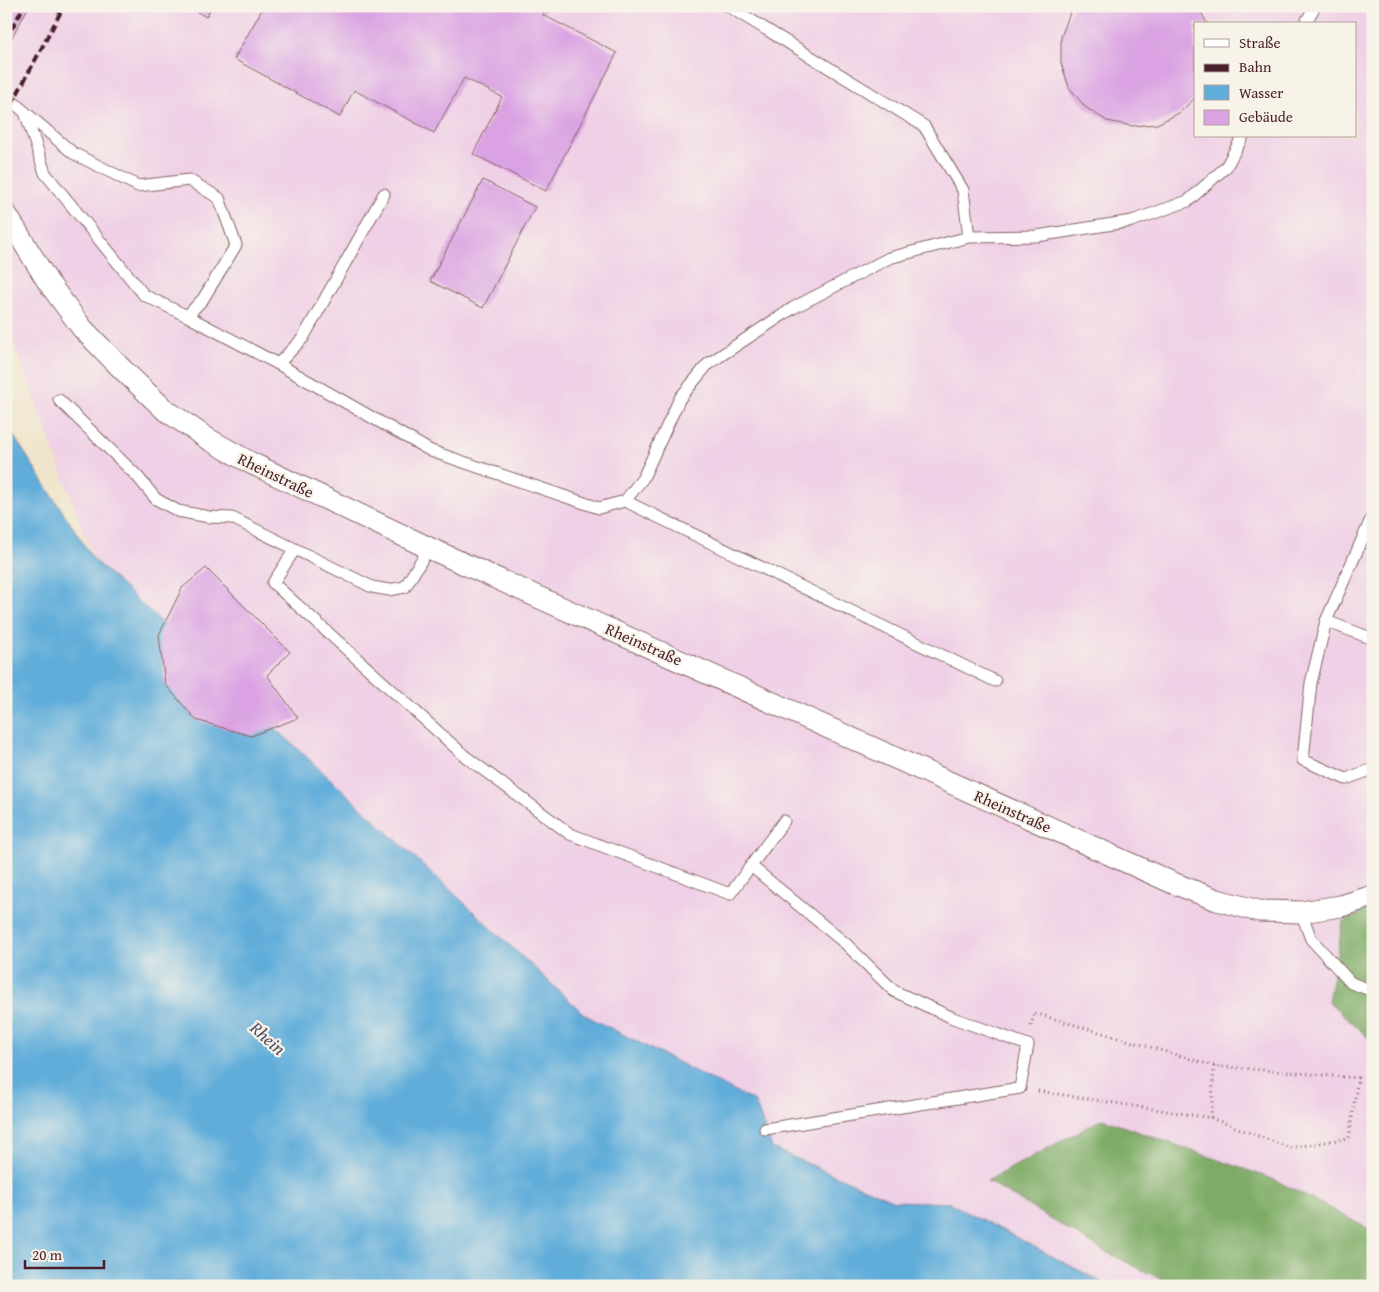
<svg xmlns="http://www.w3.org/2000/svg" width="1379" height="1292" font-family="'Gentium Book Plus',serif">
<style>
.built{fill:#efd0e6;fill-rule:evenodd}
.forest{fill:#7eac66;stroke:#646648}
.water{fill:#60adda;stroke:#556682}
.building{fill:#daa1e3}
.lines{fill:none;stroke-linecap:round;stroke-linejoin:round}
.lane-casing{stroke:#846463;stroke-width:13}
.street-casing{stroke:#846463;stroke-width:23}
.path{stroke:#846463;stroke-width:3;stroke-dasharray:1 4;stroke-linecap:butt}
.lane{stroke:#fff;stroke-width:11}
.street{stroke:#fff;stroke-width:21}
.rail{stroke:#4a1f2b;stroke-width:4;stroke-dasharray:8 4;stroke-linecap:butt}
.labels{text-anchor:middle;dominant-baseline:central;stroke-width:4.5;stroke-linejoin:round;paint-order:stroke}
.street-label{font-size:16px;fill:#4a1f2b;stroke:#f7f3e8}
.water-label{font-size:18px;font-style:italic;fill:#525168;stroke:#f7f3e8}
</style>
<rect width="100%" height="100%" fill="#f7f3e8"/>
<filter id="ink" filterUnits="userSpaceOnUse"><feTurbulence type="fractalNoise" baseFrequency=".02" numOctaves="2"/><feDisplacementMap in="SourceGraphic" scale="10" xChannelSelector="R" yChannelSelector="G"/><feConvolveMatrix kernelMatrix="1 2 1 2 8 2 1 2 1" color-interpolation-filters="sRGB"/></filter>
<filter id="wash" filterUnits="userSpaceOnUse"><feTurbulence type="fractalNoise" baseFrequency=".0096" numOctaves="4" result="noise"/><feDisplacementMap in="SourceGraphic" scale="20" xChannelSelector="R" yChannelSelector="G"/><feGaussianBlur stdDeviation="1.12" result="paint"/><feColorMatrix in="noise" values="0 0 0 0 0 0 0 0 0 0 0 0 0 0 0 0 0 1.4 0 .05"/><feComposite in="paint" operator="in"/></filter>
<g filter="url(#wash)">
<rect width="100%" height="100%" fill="#f0e5ca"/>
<!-- built -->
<path class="built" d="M6,6H1373V1286H1109L950,1203L894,1201L772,1148L755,1102L585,1015L94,560L6,321ZM1195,24H1355V136H1195Z"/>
<!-- forest -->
<path class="forest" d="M1373,906V1042L1328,1001L1343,922Z
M1102,1119L1275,1180L1373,1231V1286H1175L1104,1251L987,1181Z"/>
<!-- water -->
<path class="water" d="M6,424L94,560L585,1015L755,1102L772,1148L894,1201L950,1203L1109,1286H6Z"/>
<g id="blocks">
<!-- building -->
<path class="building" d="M6,6H29L10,41L6,39Z
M187,6H212L206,17Z
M264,6H547L543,15L617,53L546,191L473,154L502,97L464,78L434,133L354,90L340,117L234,59Z
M1075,6H1198L1207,24H1195V98L1179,113L1157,124L1132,126L1107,121L1085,107L1069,87L1061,63V37L1070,13Z
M483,180L535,207L483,308L430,281Z
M206,568L290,652L267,675L298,718L251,736L196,720L165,684L159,635L182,588Z"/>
</g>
</g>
<g filter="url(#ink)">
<use href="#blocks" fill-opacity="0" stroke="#846463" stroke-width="1"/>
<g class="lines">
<!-- lane casing -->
<g class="lane-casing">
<path id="lane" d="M1305,24L1315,6
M6,96L73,153L138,186L189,180L219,198L236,245L203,299L187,316
M25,112L45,173L144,295L187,316L278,364L431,451L599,508L625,501L995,681
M969,237L1037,236L1132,221L1188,201L1226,167L1243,136
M278,364L303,338L384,194
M59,400L137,476L156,499L178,511L209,517L232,518L372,587L389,590L405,587L429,548
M625,501L643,478L680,398L708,364L793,308L889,258L969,237L963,190L924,126L728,6
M1373,515L1326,621L1311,683L1303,760L1346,779L1373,769
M295,549L273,583L466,757L570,834L730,894L784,821
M1326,621L1373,639
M751,866L846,944L894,991L953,1018L1028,1045L1020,1088L765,1129
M1301,912L1311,939L1351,983L1373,991"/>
</g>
<!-- street casing -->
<g class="street-casing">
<path id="street" d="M6,214L48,282L82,328L122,369L164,409L208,439L251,463L429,548L1173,883L1217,900L1259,911L1301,912L1341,906L1373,896"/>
</g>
<!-- path -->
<path class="path" d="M1031,1026L1034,1013L1214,1066
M1038,1091L1211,1118L1290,1148L1349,1138L1358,1078L1214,1066L1211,1118"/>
<!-- lane -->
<use href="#lane" class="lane"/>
<!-- street -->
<use href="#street" class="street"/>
<!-- rail -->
<path class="rail" d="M6,39L24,6
M6,115L64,6"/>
</g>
</g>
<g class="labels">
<!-- street labels -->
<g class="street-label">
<text transform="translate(276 475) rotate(26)">Rheinstraße</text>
<text transform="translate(644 644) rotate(24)">Rheinstraße</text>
<text transform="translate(1013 811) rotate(24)">Rheinstraße</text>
</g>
<!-- water labels -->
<g class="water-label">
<text transform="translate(268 1038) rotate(42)">Rhein</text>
</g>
</g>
<!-- margin -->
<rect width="1379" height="1292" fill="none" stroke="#f7f3e8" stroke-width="25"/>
<!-- legend -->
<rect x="1194" y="22" width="162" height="115" fill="#f7f3e8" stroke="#b29e9c"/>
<rect x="1204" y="39" width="25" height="8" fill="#ffffff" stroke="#b29e9c"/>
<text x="1239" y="48" font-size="15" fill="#4a1f2b">Straße</text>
<rect x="1204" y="64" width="25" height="8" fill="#4a1f2b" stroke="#b29e9c"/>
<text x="1239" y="72" font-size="15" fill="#4a1f2b">Bahn</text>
<rect x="1204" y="85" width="25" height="15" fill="#60adda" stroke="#b29e9c"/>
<text x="1239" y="98" font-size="15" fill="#4a1f2b">Wasser</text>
<rect x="1204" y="110" width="25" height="15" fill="#daa1e3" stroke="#b29e9c"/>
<text x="1239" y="122" font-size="15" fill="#4a1f2b">Gebäude</text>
<!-- scale -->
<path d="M25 1260v8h79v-8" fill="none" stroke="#4a1f2b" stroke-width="2.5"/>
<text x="32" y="1260" font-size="15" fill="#4a1f2b" stroke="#f7f3e8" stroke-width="4" paint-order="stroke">20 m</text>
</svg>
